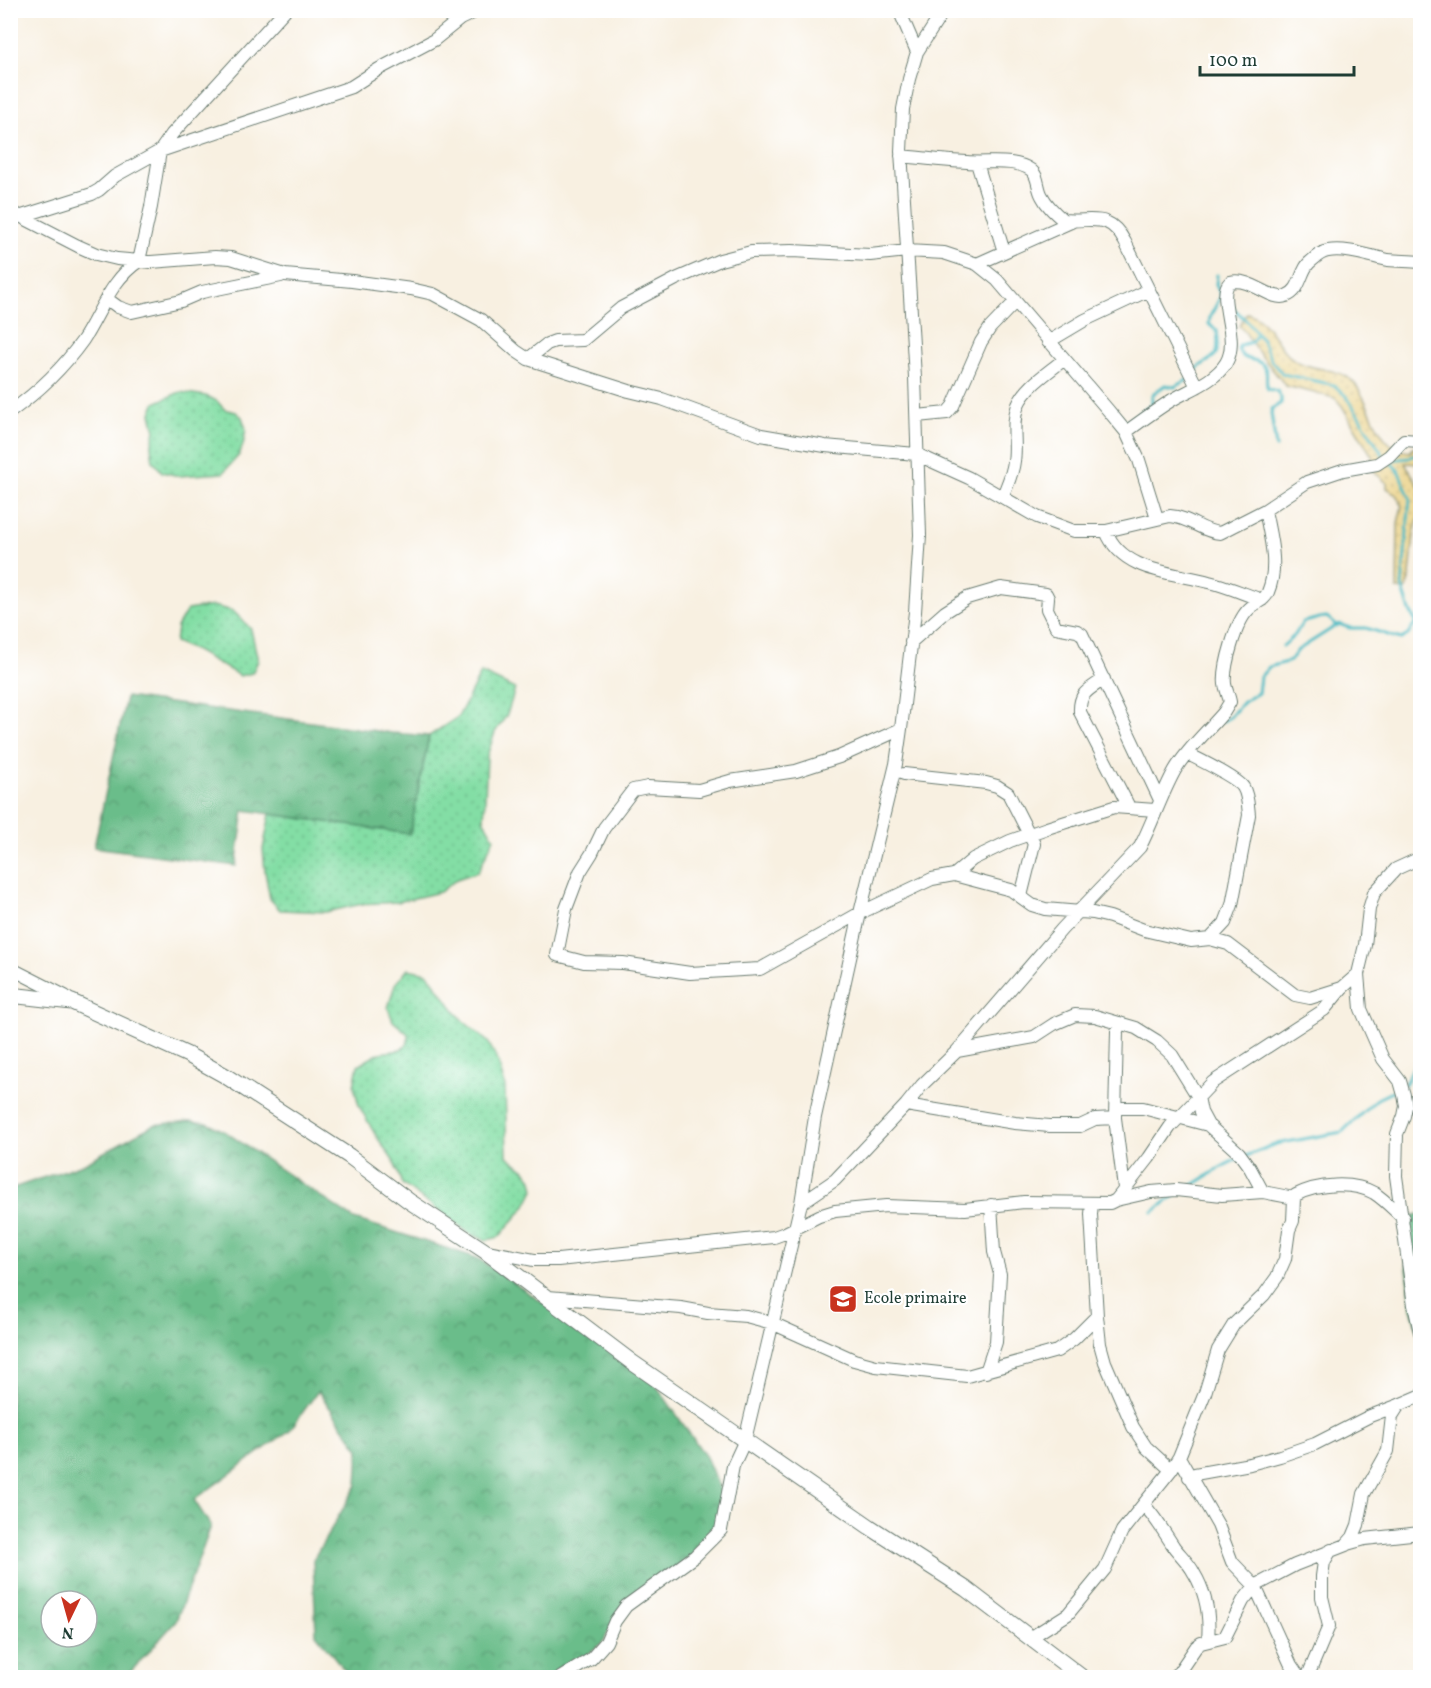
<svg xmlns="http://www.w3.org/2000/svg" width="1431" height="1688" font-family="Vollkorn,serif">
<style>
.grass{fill:url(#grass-dots);stroke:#518e6c;stroke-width:1.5}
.forest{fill:url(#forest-crowns);stroke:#447d5f;stroke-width:1.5;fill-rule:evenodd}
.sand{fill:url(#sand-dots);stroke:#868c69;stroke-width:1.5}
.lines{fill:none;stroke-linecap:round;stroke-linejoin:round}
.stream{stroke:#4fbdc6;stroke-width:3}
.minor-casing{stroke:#6b7c71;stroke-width:14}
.tertiary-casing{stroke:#6b7c71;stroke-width:17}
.minor{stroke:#fff;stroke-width:12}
.tertiary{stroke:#fff;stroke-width:15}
.labels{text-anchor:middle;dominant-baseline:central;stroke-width:4.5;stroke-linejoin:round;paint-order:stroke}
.poi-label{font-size:16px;fill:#1f3d34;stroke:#fff;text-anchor:start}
</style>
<defs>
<pattern id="grass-dots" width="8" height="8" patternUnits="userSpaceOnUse" patternTransform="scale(1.5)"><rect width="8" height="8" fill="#83dea5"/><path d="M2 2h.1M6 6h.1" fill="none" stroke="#71bf8f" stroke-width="1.8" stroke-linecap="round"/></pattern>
<pattern id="forest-crowns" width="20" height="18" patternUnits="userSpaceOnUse" patternTransform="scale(1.5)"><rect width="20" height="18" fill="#6abd8a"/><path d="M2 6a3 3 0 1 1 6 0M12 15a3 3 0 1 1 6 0" fill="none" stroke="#579b72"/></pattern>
<pattern id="sand-dots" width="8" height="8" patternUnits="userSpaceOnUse" patternTransform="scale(1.5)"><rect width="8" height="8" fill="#eeda9e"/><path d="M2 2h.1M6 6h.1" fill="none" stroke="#ccbc89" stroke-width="1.8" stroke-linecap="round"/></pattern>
</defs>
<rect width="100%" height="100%" fill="#fff"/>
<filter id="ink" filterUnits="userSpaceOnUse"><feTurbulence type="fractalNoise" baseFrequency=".0167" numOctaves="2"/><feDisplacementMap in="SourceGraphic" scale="12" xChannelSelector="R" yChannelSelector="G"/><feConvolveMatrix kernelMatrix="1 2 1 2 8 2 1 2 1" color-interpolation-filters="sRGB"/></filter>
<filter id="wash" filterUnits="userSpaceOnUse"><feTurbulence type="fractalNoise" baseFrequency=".008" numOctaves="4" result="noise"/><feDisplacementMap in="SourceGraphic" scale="24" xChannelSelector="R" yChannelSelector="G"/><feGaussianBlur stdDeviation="1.35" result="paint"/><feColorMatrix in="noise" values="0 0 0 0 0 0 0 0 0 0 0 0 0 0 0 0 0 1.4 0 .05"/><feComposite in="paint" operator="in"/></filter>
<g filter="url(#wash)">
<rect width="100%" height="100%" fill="#f8f0e1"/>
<!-- grass -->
<path class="grass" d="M180,392L206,396L217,401L224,409L236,412L242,417L246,429L243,445L239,455L223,473L179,476L162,472L153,461L151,447L155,431L151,413L155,403Z
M213,606L233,611L251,629L258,661L252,673L240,676L196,651L175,642L177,627L187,610Z
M481,673L515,689L507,715L495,732L487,756L484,821L494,838L478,872L457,879L440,892L398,902L362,904L326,912L280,910L270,899L265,872L263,849L270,814L409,834L429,736L458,717Z
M408,969L427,973L462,1020L488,1042L498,1061L505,1087L507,1156L525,1170L532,1179L534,1190L525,1207L499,1237L487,1240L472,1235L402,1184L394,1162L375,1134L359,1106L354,1086L358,1065L380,1053L401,1050L408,1043V1034L393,1021L388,1008L395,984Z"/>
<!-- forest -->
<path class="forest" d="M126,697L392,733L429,736L410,834L244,810L236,866L94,847Z
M190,1121L207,1123L224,1131L354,1219L477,1258L649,1375L706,1457L725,1501L718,1529L692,1556L623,1605L603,1642L559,1677H350L316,1634L313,1560L357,1485L359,1449L318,1391L290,1430L194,1500L211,1526L176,1621L126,1677H11L10,1189L83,1164L153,1125ZM51,1601H87V1637H51Z
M1420,1214V1342L1411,1307L1402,1218Z"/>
<!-- sand -->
<path class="sand" d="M1247,313C1272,320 1276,350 1296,361C1315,372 1340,366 1355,384C1373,407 1377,450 1410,452L1414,447L1420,448V464L1405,463L1420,488V512L1414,534L1410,575L1406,590L1397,589L1398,523L1402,506L1396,494L1387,488V483L1373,471L1372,456L1342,406L1335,398L1286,386L1256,349L1245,332L1239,326Z"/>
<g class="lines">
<!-- stream -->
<path class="stream" d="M1217,275L1216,285L1221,295
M1231,306L1247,321L1262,340L1272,362L1283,374L1334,385L1347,397L1383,455
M1257,333L1252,342L1240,345L1238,349C1244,364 1255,356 1263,365C1270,373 1264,381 1268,389L1277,391L1281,398V403L1272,409L1271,413L1276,447
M1194,371C1213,355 1221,361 1217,331L1209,324L1210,317L1220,298
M1127,422L1152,404V395L1165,385L1175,387L1189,379
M1388,460L1398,470L1410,498L1402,586L1410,611L1420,630
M1391,460L1408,458L1420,453
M1283,646L1295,635L1303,622C1312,621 1318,617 1327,617L1337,626
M1223,721L1230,717L1243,702L1258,693L1260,677L1269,667L1290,661L1298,650L1339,624L1350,628H1366L1401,639L1408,635L1416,622
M1405,1084C1411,1073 1417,1061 1420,1049
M1246,1156L1276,1144L1342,1132L1377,1099L1400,1088
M1189,1187C1206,1178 1221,1165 1240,1158
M1153,1212L1175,1195"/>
</g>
</g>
<g filter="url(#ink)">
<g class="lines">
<!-- minor casing -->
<g class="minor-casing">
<path id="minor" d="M899,10L917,52
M901,156C923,158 945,161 967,162C986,164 1015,158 1031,170C1039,176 1037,188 1042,196C1047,206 1055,213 1063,220C1091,223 1108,210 1125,242L1197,387
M977,163L1004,252
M10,211L78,246L96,254L117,259L151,262L215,257L231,258L285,275L352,281L411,289L433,294L481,320L516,351L528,359L629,391L662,399L761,435L825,446L916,454L969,478L1037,517L1074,531H1106L1170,516C1189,517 1202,532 1220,533L1265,510L1307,482L1343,470L1377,464L1389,456L1404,440L1420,441
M22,216L92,194L99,190L115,176L160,151L351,87L379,69L434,40L460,19L479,10
M977,264L1073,221
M107,299L118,307L132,312L181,301L202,292L281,276
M1048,342L1085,320L1149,290
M528,359L547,344L555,341L583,340L621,308L676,279L720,260L751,252L792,251L870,255L907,251L944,253L977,264L997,280L1108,410L1126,432L1139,460L1157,518
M10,412C38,392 63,368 83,340C100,314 111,279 139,261L151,207L160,151L172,134L285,10
M917,416L947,413L953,406L981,342L990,328L1015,302
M1126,432C1141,421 1156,410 1172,400C1189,390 1215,381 1226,363C1241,338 1215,296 1230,282C1252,277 1271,302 1286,296C1301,291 1300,272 1309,263C1315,258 1320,252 1328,251C1347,248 1369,256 1388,260C1399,261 1410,261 1420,262
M1003,496C1007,485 1013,473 1014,461C1017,443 1011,423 1018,405C1026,386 1048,373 1063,360
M1106,531C1122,572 1172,572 1209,582C1227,586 1244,594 1262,600
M911,642L945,612L967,598L1001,588L1046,594L1048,598L1047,609L1056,627L1077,631L1082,634L1160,800
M1104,679C1089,690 1079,692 1080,712L1129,807
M901,729L839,757L796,771L730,781L699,790L648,787L633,790L604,828L592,853L580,872L566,909L557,955L584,962L623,963L690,973L760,969L860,913L932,879L954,875L1011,890L1032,905L1045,909L1093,913L1110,917L1144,930L1191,941L1210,939L1225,923L1232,905L1249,815C1248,806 1248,795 1243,787C1237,778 1200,760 1188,754
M904,774L986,783L997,786L1008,793L1034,844L1021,896
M1420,858L1396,869L1374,893L1369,909L1365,945L1358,974L1361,1009L1383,1059L1400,1081L1404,1095L1406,1106L1404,1116L1397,1134L1396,1176L1414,1305L1420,1332
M954,875L973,859L1010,841L1047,828L1114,807L1155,810
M1210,939L1228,944L1295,995L1310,998L1342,988
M10,968L65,996L72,1002
M1120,1023L1117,1031L1115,1118L1124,1188
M957,1051L1034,1037L1054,1024L1075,1015L1095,1016L1136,1028L1157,1041L1172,1055L1198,1097L1201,1112L1208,1125L1239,1153L1250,1168L1263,1192
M906,1105L1015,1123L1050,1126H1080L1095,1119L1115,1118
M1116,1108H1143L1208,1125
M1116,1200L1151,1192L1176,1190L1222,1195L1263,1192L1294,1198
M801,1203L835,1180L906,1105L922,1085L957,1051L1062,929L1140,847C1153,822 1161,795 1175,770C1187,749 1208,731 1224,712L1230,702C1229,696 1226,690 1225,684C1223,667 1236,622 1248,610C1254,603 1265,601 1268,592C1279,566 1270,537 1265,510
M1092,1204L1091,1214L1097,1316L1100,1344L1105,1362L1133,1427L1146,1447L1171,1470
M487,1251L534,1260H558L774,1237L785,1233L819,1216L835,1211L886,1206L965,1209L1024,1202L1110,1203L1116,1200L1149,1158L1170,1127L1213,1082L1324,1010L1342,988L1358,974
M548,1297L681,1308L708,1313L746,1316L772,1323L854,1360L876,1366L967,1376L1057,1351L1074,1339L1097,1316
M986,1372L996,1342L1000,1274L994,1252L991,1205
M1179,1457L1218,1525L1232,1562L1255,1586L1291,1665L1300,1678
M1189,1477L1195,1474L1250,1464L1280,1456L1315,1444L1370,1416L1399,1405
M1144,1505C1156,1518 1164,1532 1174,1547C1180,1555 1189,1563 1194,1573C1206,1593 1210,1617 1208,1640
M1347,1544L1365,1539L1420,1533
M1030,1638L1068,1614L1105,1569L1122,1531L1171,1470L1179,1457L1205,1393L1218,1350L1234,1324L1264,1295L1277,1277L1285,1259L1289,1230L1293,1221L1294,1198L1296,1195C1317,1184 1353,1181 1374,1193C1385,1200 1394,1210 1403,1218
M560,1678L591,1659L606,1642L615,1621L626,1606L695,1556L721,1530L733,1466L745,1440L801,1203L815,1117L860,913L896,764L901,729L915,612L920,535L915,377L901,151L903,109L909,79L917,52L944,10
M1171,1678L1179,1672L1196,1647L1201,1643L1225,1637L1243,1601L1255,1586L1295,1565L1346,1545L1353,1537L1358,1525L1364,1494L1388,1451L1392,1416L1399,1405L1420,1396
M1307,1678L1329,1626L1322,1597V1576L1324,1562L1331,1550"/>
</g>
<!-- tertiary casing -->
<g class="tertiary-casing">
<path id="tertiary" d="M10,995L72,1002L188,1055L224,1075L349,1156L409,1201L485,1251L633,1363L870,1527L966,1589L1083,1678"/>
</g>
<!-- minor -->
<use href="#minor" class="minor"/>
<!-- tertiary -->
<use href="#tertiary" class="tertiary"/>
</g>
</g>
<!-- icons -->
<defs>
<g id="school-square" transform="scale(1.5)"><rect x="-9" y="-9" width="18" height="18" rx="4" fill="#c8321e" stroke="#fff"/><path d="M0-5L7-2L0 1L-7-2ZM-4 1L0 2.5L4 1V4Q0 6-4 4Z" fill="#fff"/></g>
</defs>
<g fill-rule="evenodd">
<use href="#school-square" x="843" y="1299"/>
</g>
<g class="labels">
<!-- poi labels -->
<g class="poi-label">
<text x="864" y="1299">Ecole primaire</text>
</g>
</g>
<!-- margin -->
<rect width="1431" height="1688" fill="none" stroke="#fff" stroke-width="36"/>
<!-- north arrow -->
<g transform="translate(69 1619) rotate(185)"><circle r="28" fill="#ffffff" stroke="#a5b1ae" stroke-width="1.5"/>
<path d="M0-4.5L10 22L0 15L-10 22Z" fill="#c8321e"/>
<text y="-9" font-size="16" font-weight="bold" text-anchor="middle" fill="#1f3d34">N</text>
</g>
<!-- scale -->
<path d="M1200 66v9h154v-9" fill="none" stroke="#1f3d34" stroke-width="3"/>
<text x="1209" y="66" font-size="18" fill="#1f3d34" stroke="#ffffff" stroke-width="4.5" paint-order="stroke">100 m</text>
</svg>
